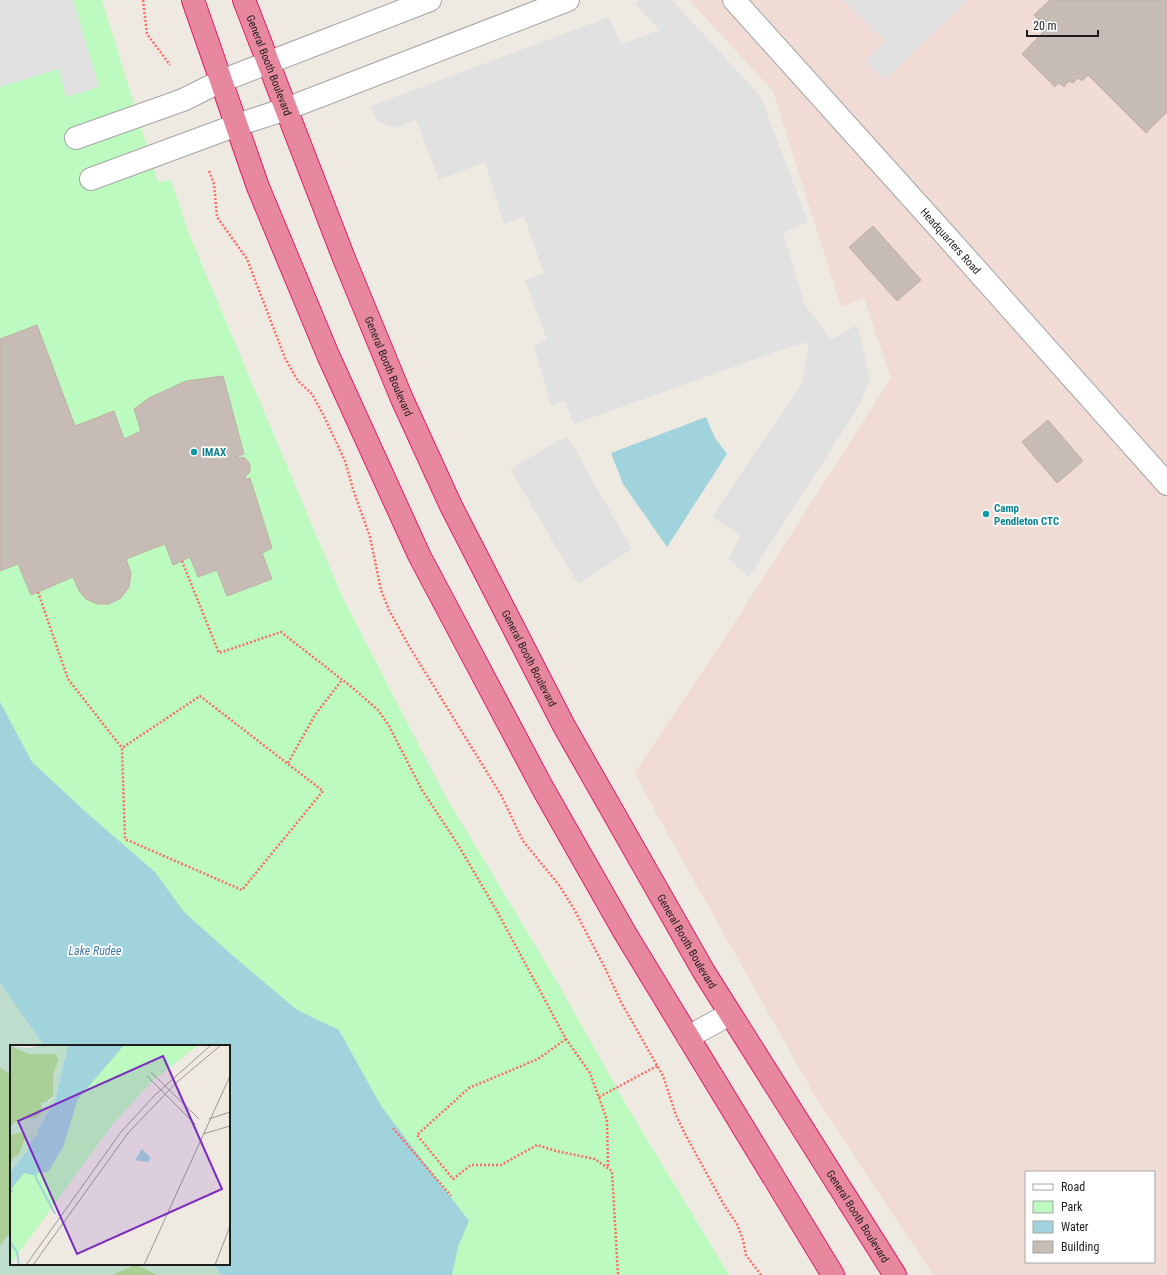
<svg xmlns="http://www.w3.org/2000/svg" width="1167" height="1275" font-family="'Roboto Condensed',sans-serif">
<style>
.military{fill:#f1dbd5;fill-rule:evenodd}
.forest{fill:#aacf96}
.wetland{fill:#bfddcd}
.park{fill:#bdfabf}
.parking{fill:#e1e1e1}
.water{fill:#a1d3dd}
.building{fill:#c6bbb5;stroke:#c0afa4}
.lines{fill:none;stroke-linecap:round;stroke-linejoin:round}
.minor-casing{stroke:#a4a4a4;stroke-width:24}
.highway-casing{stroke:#db206b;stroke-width:24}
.path{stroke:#fc6c65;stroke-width:2.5;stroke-dasharray:2 2;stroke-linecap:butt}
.minor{stroke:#fff;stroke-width:22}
.highway{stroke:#e8889f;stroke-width:22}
.culture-dot{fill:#0f9aa8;stroke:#fff;stroke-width:1.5}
.labels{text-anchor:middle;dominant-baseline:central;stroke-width:3.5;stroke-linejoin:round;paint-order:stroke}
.street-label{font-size:11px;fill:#1d1d1d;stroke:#fff}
.culture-label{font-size:11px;font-weight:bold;fill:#0d838f;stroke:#fff;text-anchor:start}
.water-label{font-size:12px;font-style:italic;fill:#457aa6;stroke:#fff}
.inset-river{fill:none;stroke:#a1d3dd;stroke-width:2}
.inset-road{fill:none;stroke:#9a9893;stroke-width:1}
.view{fill:#7b2cbf;fill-opacity:0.15;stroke:#7b2cbf;stroke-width:2}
.inset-edge{fill:none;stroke:#1d1d1d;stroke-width:2}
</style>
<rect width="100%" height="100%" fill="#eeeae2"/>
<!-- military -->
<path class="military" d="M689,0H1167V1275H933L816,1098L660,820L635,772L717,650L891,378L864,298L841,307L773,91ZM1026,1172H1154V1262H1026Z"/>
<!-- forest -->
<path class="forest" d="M0,1067L11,1075V1226L9,1234L0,1246Z
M136,1264L158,1275H112Z"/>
<!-- wetland -->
<path class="wetland" d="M0,983L44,1046H11V1075L0,1067Z
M11,1226V1264H214L221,1275H158L136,1264L112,1275H0V1246L9,1234Z"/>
<!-- park -->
<path class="park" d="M0,0H102L158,182L171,180L189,234L342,596L443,792L555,978L624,1101L729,1275H293L229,1046L0,889Z"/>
<!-- parking -->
<path class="parking" d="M0,0H73L99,87L66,97L59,69L0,87Z
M640,0H672L761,97L808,222L783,232L805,305L831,340L857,325L870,378L861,403L749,577L728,559L741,536L712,517L802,383L809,342L781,350L574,424L565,401L551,406L534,345L547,340L525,280L544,273L524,217L504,224L485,162L439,180L416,120L394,128L378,122L371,106L609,17L621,44L660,30L635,4Z
M843,0H968L884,80L865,61L885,41Z
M567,436L632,549L578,584L510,469Z"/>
<!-- water -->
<path class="water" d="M706,417L715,438L727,454L667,547L623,484L611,453Z
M0,702L32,762L88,814L155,872L184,912L231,954L297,1010L339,1030L381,1106L469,1221L458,1247L452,1275H221L214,1264H229V1046H44L0,983Z"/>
<!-- building -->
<path class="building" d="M1050,0H1167V112L1146,133L1088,75L1082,81L1078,78L1073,83L1069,81L1064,87L1059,83L1055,87L1022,54L1047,28L1034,15Z
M873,226L921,280L897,301L849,247Z
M37,325L75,426L114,411L124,439L141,431L134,409L149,398L186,381L223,376L244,454L235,457L245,458L250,464V472L245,477L247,479L250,478L272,548L262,553L272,579L227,596L217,570L198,577L190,557L173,565L165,544L126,559L131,573L129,587L121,598L109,604H97L86,599L79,591L73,577L31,595L18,564L0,571V339Z
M1048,420L1083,461L1057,483L1022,442Z"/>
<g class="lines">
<!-- minor casing -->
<g class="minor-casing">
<g id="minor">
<path id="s1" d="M734,0L940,229L1167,484"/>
<path d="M76,138L183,100L221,81L430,0"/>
<path d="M91,179L237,125L286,109L568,0"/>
<path d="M688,1037L730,1014"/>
</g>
</g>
<!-- highway casing -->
<g class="highway-casing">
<g id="highway">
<path d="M193,0L258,187L328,355L419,555L542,787L625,933L833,1275"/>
<path id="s2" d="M244,0L345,261L402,399L451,506L564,726L704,972L895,1275"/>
</g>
</g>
<!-- path -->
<path class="path" d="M143,0L147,34L170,65
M209,171L214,184L217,217L247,259L285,358L298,381L312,394L323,414L345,461L353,489L370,537L381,590L389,610L409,646L501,795L523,841L559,885L574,909L606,970L621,1002L663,1076L676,1115L684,1132L724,1205L737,1224L743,1240L746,1255L761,1275
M182,561L219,653L281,632L354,689L378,710L389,726L422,790L457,843L498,913L566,1039L590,1073L607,1120L608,1168
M38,592L68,679L122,748L125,839L242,890L323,791L200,696L122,748
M288,763L315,715L342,680
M566,1039L538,1059L469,1088L417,1135L453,1179L471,1165H501L537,1145L556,1151L595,1159L612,1171L618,1275
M599,1097L657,1066
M393,1128L451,1196"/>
<!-- minor -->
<use href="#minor" class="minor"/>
<!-- highway -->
<use href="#highway" class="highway"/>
</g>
<!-- markers -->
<g class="culture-dot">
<circle cx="194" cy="452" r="4"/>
<circle cx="986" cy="514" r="4"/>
</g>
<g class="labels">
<!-- street labels -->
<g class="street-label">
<text stroke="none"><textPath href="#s2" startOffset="70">General Booth Boulevard</textPath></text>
<text stroke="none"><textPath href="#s1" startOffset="324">Headquarters Road</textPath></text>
<text stroke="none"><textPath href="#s2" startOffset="394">General Booth Boulevard</textPath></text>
<text stroke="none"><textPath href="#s2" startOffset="718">General Booth Boulevard</textPath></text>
<text stroke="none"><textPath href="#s2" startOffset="1042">General Booth Boulevard</textPath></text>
<text stroke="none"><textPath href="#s2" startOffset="1366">General Booth Boulevard</textPath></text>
</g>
<!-- culture labels -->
<g class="culture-label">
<text x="202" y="452">IMAX</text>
<text x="994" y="508">Camp<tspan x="994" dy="13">Pendleton CTC</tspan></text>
</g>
<!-- water labels -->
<g class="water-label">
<text x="95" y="951">Lake Rudee</text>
</g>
</g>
<!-- overview -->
<g transform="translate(10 1045)">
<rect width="220" height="220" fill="#eeeae2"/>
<path d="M0,0L19,9H46L49,14L43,31V51L31,62V69L27,73L0,82ZM10,87L16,91V96L9,109L2,114L0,124V90Z" fill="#aacf96"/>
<path d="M34,0H58L45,55L28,84V90L23,92L17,106L0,127L2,114L9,109L16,91L10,87L0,90V82L9,74L27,73L31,69V58L40,56L43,51V31L49,14L46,9H19L1,1L18,3Z" fill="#bfddcd"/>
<path d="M73,0H188L140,38L102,80L0,220V135L39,90Z" fill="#bdfabf"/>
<path d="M58,0H114L68,54L53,102L38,127L28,128L26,131L14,128L1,144L4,147H0V127L17,106L23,92L28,90V84L45,55ZM132,104L141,113L138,117L125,115Z" fill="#a1d3dd"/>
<path class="inset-river" d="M25,131L45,169M0,197L7,207L9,220"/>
<path class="inset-road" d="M141,27L189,74M137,31L186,80M199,74L220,67M193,89L220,81M16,220L111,87L145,50L201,0M23,220L118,88L166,38L211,0M134,220L220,31M205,220L220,181"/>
<path class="view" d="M153,11L212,144L67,209L8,76Z"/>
<rect width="220" height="220" class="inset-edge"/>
</g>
<!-- legend -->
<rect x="1025" y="1171" width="130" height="92" fill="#ffffff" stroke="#a5a5a5"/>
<rect x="1033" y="1184" width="20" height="6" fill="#ffffff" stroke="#a5a5a5"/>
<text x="1061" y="1191" font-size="12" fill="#1d1d1d">Road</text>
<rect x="1033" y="1201" width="20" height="12" fill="#bdfabf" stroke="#a5a5a5"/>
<text x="1061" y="1211" font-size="12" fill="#1d1d1d">Park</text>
<rect x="1033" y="1221" width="20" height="12" fill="#a1d3dd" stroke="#a5a5a5"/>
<text x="1061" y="1231" font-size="12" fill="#1d1d1d">Water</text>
<rect x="1033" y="1241" width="20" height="12" fill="#c6bbb5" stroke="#a5a5a5"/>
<text x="1061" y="1251" font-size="12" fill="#1d1d1d">Building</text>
<!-- scale -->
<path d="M1027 30v6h71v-6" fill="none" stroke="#1d1d1d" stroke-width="2"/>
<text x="1033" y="30" font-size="12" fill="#1d1d1d" stroke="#ffffff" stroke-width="3" paint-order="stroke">20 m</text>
</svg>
